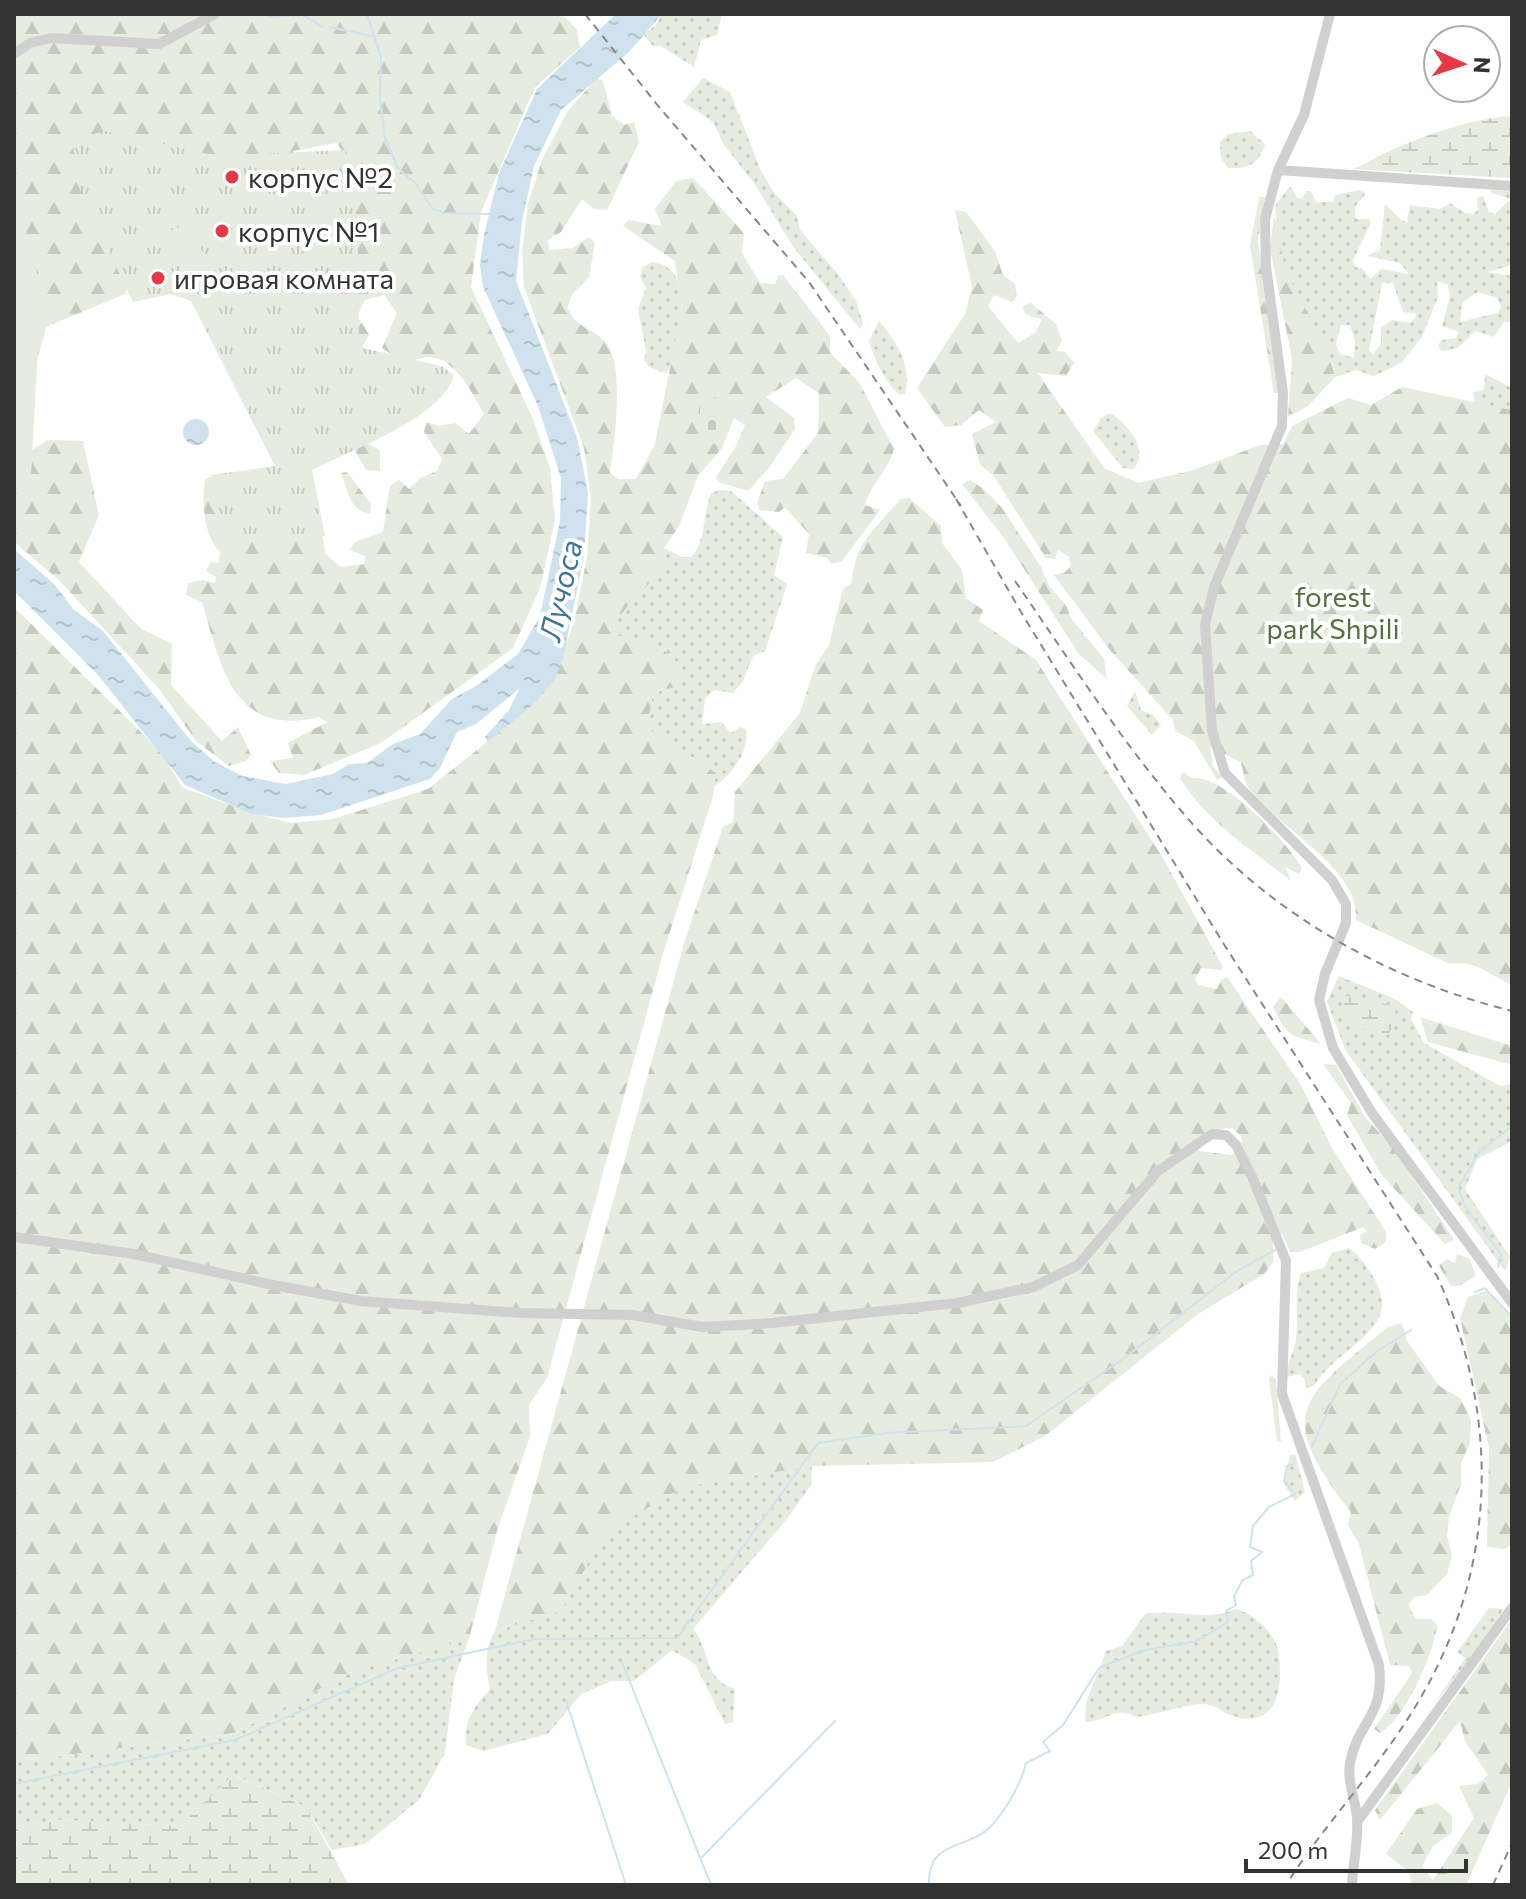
<svg xmlns="http://www.w3.org/2000/svg" width="1526" height="1899" font-family="Commissioner,sans-serif">
<style>
.grass{fill:url(#grass-dots);fill-rule:evenodd}
.forest{fill:url(#forest-firs);fill-rule:evenodd}
.wetland{fill:url(#wetland-marsh)}
.cemetery{fill:url(#cemetery-stones)}
.park{fill:url(#park-tufts)}
.garden{fill:#e6ecdf}
.water{fill:url(#water-ripples)}
.lines{fill:none;stroke-linecap:round;stroke-linejoin:round}
.stream{stroke:#cfe2ee;stroke-width:2}
.minor{stroke:#d0d0d0;stroke-width:10}
.rail{stroke:#888;stroke-width:2;stroke-dasharray:8 6;stroke-linecap:butt}
.poi-dot{fill:#e63946;stroke:#fff;stroke-width:3}
.labels{text-anchor:middle;dominant-baseline:central;stroke-width:8;stroke-linejoin:round;paint-order:stroke}
.poi-label{font-size:28px;fill:#333;stroke:#fff;text-anchor:start}
.park-label{font-size:28px;fill:#56703f;stroke:#fff}
.water-label{font-size:30px;font-style:italic;fill:#3f7597;stroke:#fff}
</style>
<defs>
<pattern id="grass-dots" width="8" height="8" patternUnits="userSpaceOnUse" patternTransform="scale(2)"><rect width="8" height="8" fill="#e6ecdf"/><path d="M2 2h.1M6 6h.1" fill="none" stroke="#c6cbc0" stroke-width="1.8" stroke-linecap="round"/></pattern>
<pattern id="forest-firs" width="22" height="20" patternUnits="userSpaceOnUse" patternTransform="scale(2)"><rect width="22" height="20" fill="#e6ecdf"/><path d="M5 1l3.5 6h-7zM16 11l3.5 6h-7z" fill="#c6cbc0"/></pattern>
<pattern id="wetland-marsh" width="20" height="14" patternUnits="userSpaceOnUse" patternTransform="scale(2)"><rect width="20" height="14" fill="#e6ecdf"/><path d="M1 5h8M5 5V1M11 12h8M15 12V8" fill="none" stroke="#c6cbc0"/></pattern>
<pattern id="cemetery-stones" width="16" height="16" patternUnits="userSpaceOnUse" patternTransform="scale(2)"><rect width="16" height="16" fill="#e6ecdf"/><path d="M2 7V4a2 2 0 0 1 4 0v3zM10 15v-3a2 2 0 0 1 4 0v3z" fill="#c6cbc0"/></pattern>
<pattern id="park-tufts" width="24" height="20" patternUnits="userSpaceOnUse" patternTransform="scale(2)"><rect width="24" height="20" fill="#e6ecdf"/><path d="M3 7l-1-3M5 7V3M7 7l1-3M15 17l-1-3M17 17v-4M19 17l1-3" fill="none" stroke="#c6cbc0"/></pattern>
<pattern id="water-ripples" width="26" height="14" patternUnits="userSpaceOnUse" patternTransform="scale(2)"><rect width="26" height="14" fill="#cfe2ee"/><path d="M2 4q2-2 4 0t4 0M15 11q2-2 4 0t4 0" fill="none" stroke="#b2c2cd"/></pattern>
</defs>
<rect width="100%" height="100%" fill="#fff"/>
<!-- grass -->
<path class="grass" d="M662,14H722L717,35L701,40L694,67L661,46H653L643,34L655,26Z
M703,78L730,92L761,171L775,194L797,216L800,230L838,274L856,301L863,324L860,329L794,248L754,183L724,145L713,122L683,102Z
M1250,131L1265,144C1258,164 1250,169 1228,168L1221,158L1220,142L1228,134Z
M1290,186L1297,198L1302,199L1306,191H1311L1316,202H1333L1335,195L1359,190L1366,193C1359,204 1352,203 1356,219H1369L1371,223L1353,260L1355,267L1362,268L1370,279L1381,269L1409,274L1400,263L1367,256L1380,250L1385,204L1401,220L1407,222L1410,205L1440,209L1450,203L1465,213L1473,214L1478,210L1477,198L1483,196L1489,212L1495,214L1511,199L1492,193L1490,190L1512,191V265L1487,272L1512,276V322H1504L1494,337L1475,331L1458,348L1441,351L1438,345L1442,340L1456,338L1459,332L1442,326L1450,296L1448,285L1437,281L1438,297L1422,337L1401,363L1374,376L1356,370L1335,377L1333,365L1299,302L1283,261L1275,206ZM1382,283H1393L1403,312L1417,314L1411,323L1392,320L1381,327V344L1373,354L1369,350ZM1478,292L1497,298L1501,306L1498,313L1460,322L1462,302ZM1341,325H1350L1355,341L1354,358L1340,354L1336,344Z
M652,262C700,267 677,343 667,374L649,367L644,360L646,351L638,309L646,288L640,277L643,267Z
M879,321C897,342 912,365 905,394L899,395C883,379 876,362 869,341Z
M1485,374L1512,388V410L1475,403L1473,392L1484,390Z
M1110,413C1127,423 1151,451 1133,469L1123,468L1093,431L1101,418Z
M720,490L731,491L783,537L774,575L787,584L765,651L753,656L743,681L733,693L714,690L705,699L702,724L721,722L731,733L740,727L746,729C749,753 733,773 714,787L716,773L647,728L653,693L675,687L683,672C667,645 646,640 616,636L613,623L667,564L664,548L682,557H691C706,543 703,512 711,493Z
M1135,691L1141,710L1153,715L1161,725L1152,735L1127,706Z
M1339,976L1395,999L1413,1012L1411,1019L1424,1043L1500,1086L1512,1084V1141L1477,1159L1465,1189L1510,1257L1505,1271L1346,1051L1327,1002Z
M1349,1248C1362,1258 1368,1268 1376,1282C1402,1331 1337,1346 1314,1386L1306,1388L1304,1378L1299,1374L1287,1377C1287,1362 1294,1353 1296,1339C1299,1316 1293,1295 1301,1273L1324,1268L1332,1253Z
M1295,1454L1305,1492L1295,1501L1284,1484L1290,1455Z
M812,1466L811,1485L786,1520L693,1629C711,1650 702,1678 735,1689L733,1722L725,1724L695,1664L672,1650L634,1681H612L581,1694L548,1734L483,1751L466,1745C463,1722 474,1706 490,1689C485,1669 484,1650 495,1631L561,1611L605,1532L683,1487Z
M1489,1608L1504,1609L1476,1654L1434,1704L1465,1658L1457,1652Z
M1235,1609C1252,1612 1275,1633 1278,1650C1284,1685 1279,1732 1230,1715C1220,1711 1216,1704 1202,1704C1180,1705 1158,1715 1136,1717C1114,1705 1107,1722 1085,1722L1086,1703L1106,1651L1122,1646L1145,1614C1175,1609 1209,1622 1235,1609Z
M469,1639L454,1679L445,1753L419,1800L365,1844L332,1850L306,1807L234,1775L180,1826L60,1820L14,1826V1762L234,1733L356,1670Z"/>
<!-- forest -->
<path class="forest" d="M14,14H562L577,30L580,47L535,87L481,212L471,287L533,419L550,468L555,520L540,588L513,648L381,743L304,775L279,773L270,761L293,758L288,743L327,722L319,717C233,738 221,666 202,602L186,595L188,583L203,580L215,583L216,577L206,571L211,562L219,563L220,552C203,535 202,502 205,479L219,474L305,473L314,481L325,553L340,567L364,564L365,556L350,550L355,542L383,532L390,486L399,480L409,489L420,478L437,471L442,459L424,432L426,422L438,426L455,423L469,434L484,414C468,385 445,339 407,365L382,348L397,313L384,295L365,300L357,316L369,334L363,346L356,413L366,443L380,450V471L366,470L341,425L314,346L142,251L125,294L46,327L34,373L14,419ZM337,143L343,153L296,161L293,151Z
M597,78L603,81L612,116L624,125L634,122L639,142L607,210L594,209L582,199L561,232L548,240L549,250L573,248L589,237L595,243L589,277L573,293L567,308C582,334 593,326 607,344C625,369 614,443 610,473L618,479H636L655,444L682,306L675,261L623,226L628,220L662,226L655,209L676,181L693,178L744,233L742,253L760,283L775,284L778,276L783,275L830,336V353L859,382L894,449C886,475 872,481 865,505L880,510L842,561L831,564L828,558L806,553L809,534L785,507L779,512L760,510L757,503L765,481L783,479L818,433L819,393L796,378L766,397L794,418L795,429L769,468L748,491L718,482L716,477L735,448L745,425L734,418L722,448L698,476L679,526L664,548L667,564L613,623L616,636C647,640 667,645 683,672L675,687L653,693L647,728L716,773L713,796L662,957L547,1378L529,1405L530,1436L497,1531L469,1639L356,1670L234,1733L14,1762V607L160,751L183,788L259,815L291,823L333,819L428,789L497,734L552,683L574,622L587,557L591,499L584,448L524,287L522,251L528,204L542,160L567,112Z
M1259,197H1265L1258,240L1279,393H1274L1250,246Z
M955,210L966,212L995,251L1003,275L1015,284L1017,296L1012,302L994,295L988,306L1018,343L1035,333L1042,320L1026,314L1022,307L1031,303L1056,324L1062,341L1056,351L1065,352L1074,363L1066,376L1038,373L1104,468L1138,483L1190,471L1261,445L1283,444L1292,426L1348,398L1371,405L1402,387L1512,410V985C1489,976 1476,959 1450,964L1356,920C1360,867 1275,827 1248,787C1244,781 1243,770 1241,762L1210,747L1213,766L1222,777L1217,780L1194,741L1175,731L1173,720L1110,650L1054,575L1064,573L1071,566L1069,557L1058,550L1055,559L1046,558L993,475L980,465L972,434L996,422L979,410L961,425L945,427L917,388L965,314L972,287Z
M1274,217C1285,231 1279,251 1285,266C1298,302 1329,341 1335,377L1308,406L1288,417L1292,359L1270,248Z
M48,440L83,441L99,515L79,562L141,629L172,644L171,685L222,741L238,727L251,755L246,761L229,766L196,741L160,690L59,580L14,542V461Z
M347,472L371,504L370,514C348,509 349,492 341,473Z
M970,480L984,489L1002,508L1041,567L1048,584L1067,607L1070,617L1104,659L1107,679L1079,654L1004,538L962,484Z
M909,498L941,526L942,543L962,570L966,598L983,610L979,621L1036,660L1163,858L1223,967L1220,970L1201,968L1195,979L1198,985L1217,989L1221,980L1227,977L1301,1085L1332,1148L1386,1232V1242L1375,1249L1361,1243L1360,1235L1367,1231L1363,1227L1300,1252H1291L1282,1234L1273,1236V1262L1264,1274L1198,1314L1045,1436L993,1462L812,1466L683,1487L605,1533L561,1611L495,1631L685,940L723,827L733,822L735,792L800,713L815,666L829,645L843,589L852,583C854,541 877,529 900,499ZM1232,1128L1241,1136L1242,1149L1232,1155L1199,1151L1200,1146L1211,1141L1220,1129Z
M1183,772L1192,778C1225,775 1285,840 1302,868L1299,874L1285,867L1291,881C1251,849 1207,822 1180,778Z
M1281,997L1321,1044C1291,1036 1286,1036 1273,1007Z
M1420,1017L1512,1046V1065L1428,1042Z
M1323,1064L1336,1065L1365,1117L1396,1151L1454,1240L1445,1244L1381,1174L1347,1115L1351,1103Z
M1457,1254L1470,1259L1476,1276L1459,1286H1451L1439,1266L1446,1259L1455,1263Z
M1488,1290L1512,1317V1544L1505,1549L1487,1547L1489,1448L1460,1318L1468,1297Z
M1402,1323L1407,1341L1439,1386L1460,1398L1471,1420L1470,1443L1461,1463V1484L1449,1517L1447,1537L1452,1555L1447,1574L1427,1595L1414,1597L1409,1605L1415,1619H1432L1437,1626C1433,1656 1405,1718 1380,1733L1374,1729L1412,1673L1409,1666L1390,1665L1359,1544L1348,1525L1351,1512C1273,1412 1300,1399 1388,1327Z
M1272,1375L1276,1380L1281,1442L1277,1441L1269,1378Z
M1512,1619V1782L1466,1885H1412L1409,1872L1386,1854L1417,1809L1437,1803L1452,1816V1833L1433,1846L1422,1866L1433,1880L1474,1818L1459,1786L1478,1784L1488,1775L1465,1741L1460,1721L1380,1820L1375,1810Z"/>
<!-- wetland -->
<path class="wetland" d="M1512,116V178L1352,169C1366,165 1373,158 1385,153C1423,136 1471,118 1512,116Z
M1347,996L1395,1006L1396,1020L1388,1035L1354,1027L1341,1013Z
M233,1775L306,1807L349,1885H14V1826L60,1820L180,1826Z"/>
<!-- cemetery -->
<path class="cemetery" d="M716,397L730,425L724,440L715,444L705,440C699,429 695,412 702,401Z"/>
<!-- park -->
<path class="park" d="M105,131L217,156L345,150L358,249L359,347L441,366L454,375C444,417 349,451 312,470L325,536L223,544L211,475L275,466L191,301L171,294L133,302L81,193L72,140Z"/>
<!-- garden -->
<path class="garden" d="M14,186L41,289L31,476L14,493Z
M190,222L213,277L188,288L165,233Z"/>
<!-- water -->
<path class="water" d="M616,14H662L629,52L561,110L534,166L522,221L516,281L577,437L588,493L584,556L563,659L555,679L537,701L488,742L485,737L509,710L520,688L476,724L457,732L440,768L430,779L321,815L283,818L252,814L185,785L99,676L14,591V549L55,585L73,609L103,631L191,741L215,762L242,776L286,784L333,774L349,764L367,763L393,744L420,734L452,699L476,686L518,654L540,616L560,521L561,478L538,406L483,287L480,265L484,235L499,173L537,89Z
M183 432a13 13 0 1 1 26 0a13 13 0 1 1-26 0Z"/>
<g class="lines">
<!-- stream -->
<path class="stream" d="M367,14L381,57L380,99L385,138L398,168L416,184L433,209L445,213L489,214
M268,17L303,15L323,27
M330,27L372,36
M1498,1267L1501,1254L1466,1208L1458,1188L1480,1151L1512,1126
M1475,1292L1485,1288L1512,1317
M1312,1447L1340,1384L1376,1352L1411,1330
M622,1662L711,1885
M566,1701L626,1885
M14,1784L235,1740L398,1668L534,1639L677,1638L818,1443L886,1433L1026,1426L1127,1356L1237,1271L1275,1250
M702,1857L835,1721
M929,1885C927,1840 965,1850 988,1829C1003,1816 1022,1782 1026,1763L1050,1751L1043,1742L1063,1725L1099,1668L1141,1651L1197,1641L1228,1622L1226,1611L1236,1605L1234,1596L1243,1580L1253,1575L1251,1561L1262,1552L1250,1547L1253,1526L1269,1507L1295,1494L1284,1481L1287,1466L1294,1464"/>
<!-- minor -->
<path class="minor" d="M1330,14L1304,115L1278,170L1265,219L1266,267L1283,393L1282,426L1214,587L1205,625L1212,731L1225,773L1332,880L1346,904V923L1325,974L1319,1000L1333,1048L1372,1113L1512,1303
M14,54L30,43L51,38L159,44L215,14
M1278,170L1512,186
M14,1237L134,1254L273,1285L361,1301L521,1313L632,1315L703,1327L772,1323L957,1303L1033,1287L1078,1265L1158,1171L1212,1134L1226,1135L1236,1145L1253,1179L1286,1261L1282,1394L1379,1665C1385,1718 1358,1720 1350,1763C1347,1781 1355,1799 1357,1817C1359,1838 1353,1863 1352,1885
M1357,1822L1512,1608"/>
<!-- rail -->
<path class="rail" d="M585,14L659,107L809,282L961,506
M956,499L1021,612L1225,946L1437,1276C1500,1414 1498,1565 1421,1697C1383,1764 1327,1820 1286,1885
M1015,581C1069,659 1121,741 1183,813C1267,912 1386,980 1512,1011
M1493,1885L1512,1843"/>
</g>
<!-- markers -->
<g class="poi-dot">
<circle cx="232" cy="177" r="8"/>
<circle cx="222" cy="231" r="8"/>
<circle cx="158" cy="278" r="8"/>
</g>
<g class="labels">
<!-- poi labels -->
<g class="poi-label">
<text x="248" y="177">корпус №2</text>
<text x="238" y="231">корпус №1</text>
<text x="174" y="278">игровая комната</text>
</g>
<!-- park labels -->
<g class="park-label">
<text x="1333" y="596">forest<tspan x="1333" dy="32">park Shpili</tspan></text>
</g>
<!-- water labels -->
<g class="water-label">
<text transform="translate(559 590) rotate(-77)">Лучоса</text>
</g>
</g>
<!-- border -->
<rect width="1526" height="1899" fill="none" stroke="#333333" stroke-width="32"/>
<!-- north arrow -->
<g transform="translate(1462 64) rotate(93)"><circle r="38" fill="#ffffff" stroke="#adadad" stroke-width="2"/>
<path d="M0-6L14 30L0 20L-14 30Z" fill="#e63946"/>
<text y="-12" font-size="22" font-weight="bold" text-anchor="middle" fill="#333333">N</text>
</g>
<!-- scale -->
<path d="M1246 1859v12h220v-12" fill="none" stroke="#333333" stroke-width="4"/>
<text x="1258" y="1859" font-size="24" fill="#333333" stroke="#ffffff" stroke-width="6" paint-order="stroke">200 m</text>
</svg>
